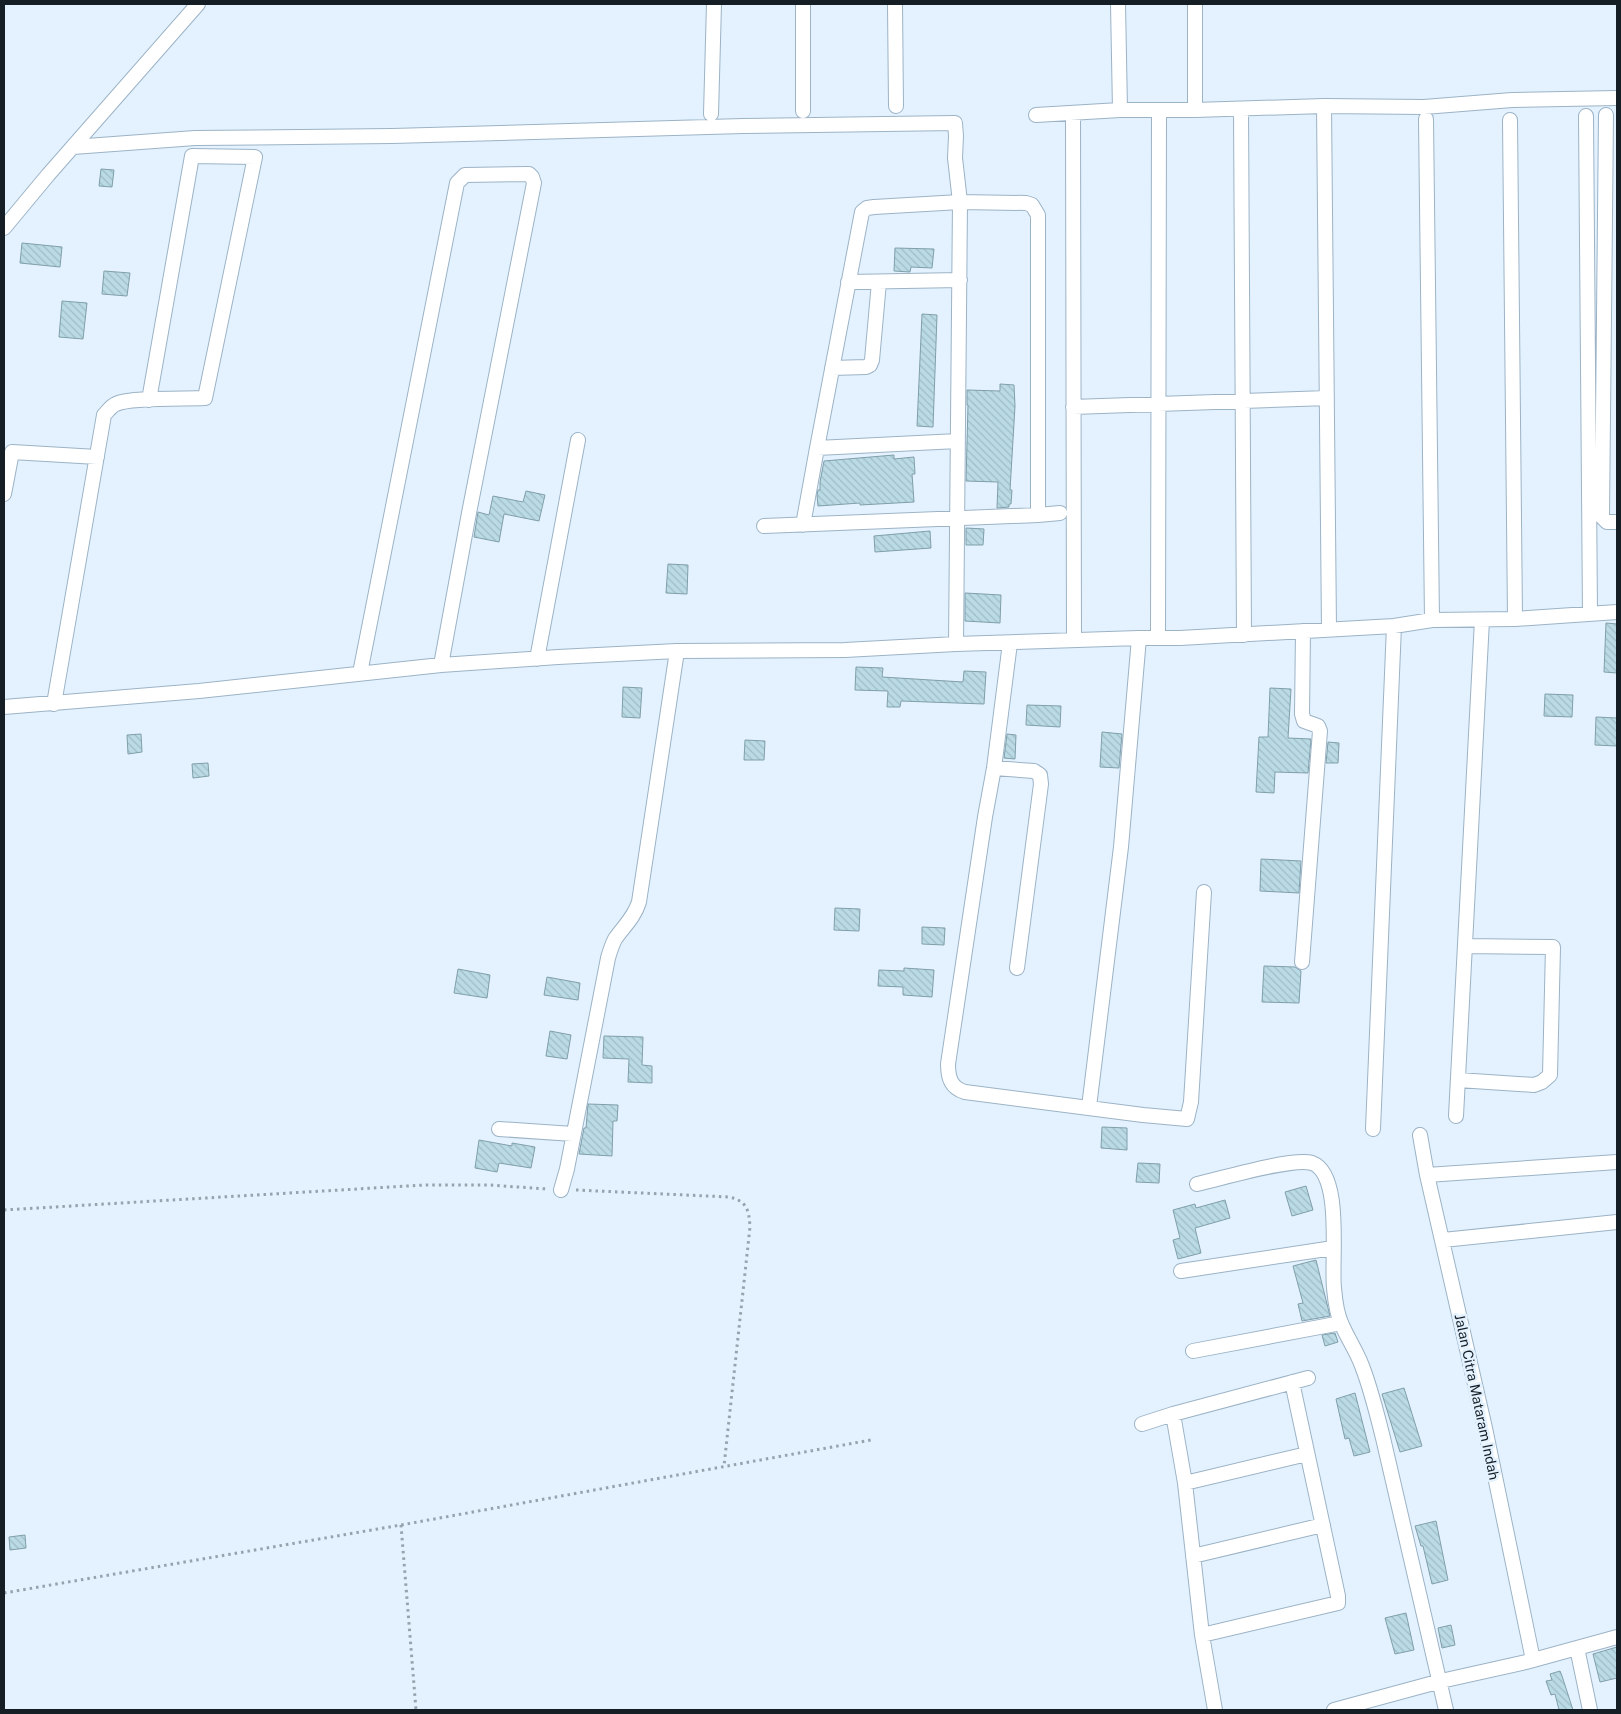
<svg xmlns="http://www.w3.org/2000/svg" width="1621" height="1714" font-family="'Public Sans',sans-serif">
<style>
.building{fill:url(#building-back-hatch);stroke:#809fa9}
.lines{fill:none;stroke-linecap:round;stroke-linejoin:round}
.minor-casing{stroke:#9cb3c6;stroke-width:16}
.path{stroke:#96a3ad;stroke-width:3;stroke-dasharray:2.5 4;stroke-linecap:butt}
.minor{stroke:#fff;stroke-width:14}
.labels{text-anchor:middle;dominant-baseline:central;stroke-width:5;stroke-linejoin:round;paint-order:stroke}
.street-label{font-size:14px;fill:#151e25;stroke:#e3f2fe}
</style>
<defs>
<pattern id="building-back-hatch" width="6" height="6" patternUnits="userSpaceOnUse" patternTransform="scale(1.25)"><rect width="6" height="6" fill="#badbe6"/><path d="M-1 5l2 2M0 0l6 6M5-1l2 2" fill="none" stroke="#9fbcc5"/></pattern>
</defs>
<rect width="100%" height="100%" fill="#e3f2fe"/>
<!-- building -->
<path class="building" d="M101,169L114,170L112,187L99,186Z
M22,243L62,247L60,267L20,263Z
M895,248L934,249L932,268L911,267L910,272L894,271Z
M104,271L130,273L127,296L102,294Z
M62,301L87,303L83,339L59,337Z
M922,314L937,315L933,427L917,426Z
M1000,384L1014,385L1015,406L1010,490H1012L1011,504H1009V507L997,508L998,482L966,481L968,405H967V390L1000,391Z
M894,455V459L914,457L915,474H912L914,502L860,505V503L818,506L817,495L818,490H820V482L824,461Z
M526,491L545,495L539,521L504,514L499,542L474,537L478,512L489,515L493,496L523,502Z
M966,528L984,529L983,545H966Z
M930,531L931,548L875,552L874,536Z
M668,564L688,565L687,594L666,593Z
M965,593L1001,595L1000,623L965,621Z
M1606,623L1617,624V673L1604,672Z
M856,667L883,668L882,677L963,682L964,671L986,672L984,704L901,701L900,707H887L888,691L855,690Z
M623,687L642,688L640,718L622,717Z
M1270,688L1291,689L1288,738L1311,739L1308,773L1275,772L1274,793L1256,792L1259,737H1268Z
M1545,694L1573,695L1572,717L1544,716Z
M1027,705L1061,706L1060,727L1026,725Z
M1596,717L1617,718V746L1595,745Z
M1102,732L1122,734L1119,768L1100,767Z
M141,734L142,752L128,754L127,735Z
M1007,734L1016,735L1015,759L1004,758Z
M745,740L765,741L764,760H744Z
M1328,742L1339,743L1338,763H1326Z
M208,763L209,776L193,778L192,764Z
M1261,859L1301,861L1299,893L1260,891Z
M835,908L860,909L859,931L834,930Z
M922,927L945,928L944,945L922,944Z
M1264,966L1295,967L1301,971L1299,1003L1262,1002Z
M904,968L934,970L932,997L903,995V987L878,986L879,970L904,971Z
M458,969L490,975L487,998L454,993Z
M547,977L580,983L578,1000L544,995Z
M550,1031L571,1035L567,1059L546,1056Z
M604,1036L643,1037L642,1065L652,1066V1083L628,1082L629,1059L603,1058Z
M588,1104L618,1105L617,1121H613L612,1156L579,1154L584,1128H586Z
M1102,1127L1127,1128V1150L1101,1148Z
M479,1140L512,1146V1143L535,1147L531,1168L499,1163L497,1172L475,1168Z
M1138,1163L1160,1164L1159,1183L1136,1182Z
M1306,1186L1313,1210L1292,1216L1285,1192Z
M1225,1200L1230,1218L1195,1228L1201,1253L1178,1259L1173,1240L1180,1238L1173,1210L1195,1204L1196,1208Z
M1316,1260L1330,1316L1302,1321L1298,1304L1303,1303L1293,1266Z
M1335,1333L1338,1342L1325,1346L1322,1335Z
M1404,1388L1422,1446L1400,1452L1382,1394Z
M1355,1393L1370,1452L1354,1456L1349,1438L1345,1439L1336,1399Z
M1436,1521L1448,1580L1432,1584L1423,1546H1421L1415,1526Z
M25,1535L26,1548L10,1550L9,1537Z
M1406,1613L1414,1650L1395,1654L1385,1618Z
M1451,1625L1455,1645L1442,1648L1438,1628Z
M1617,1647V1678L1600,1682L1593,1654Z
M1560,1671L1562,1676L1573,1710H1559L1555,1694L1551,1695L1546,1681L1552,1680L1550,1674Z"/>
<g class="lines">
<!-- minor casing -->
<g class="minor-casing">
<path id="minor" d="M895,4L896,106
M1118,4L1120,110
M1324,106L1329,630
M1241,109L1244,635
M1195,110V4
M803,111V4
M711,114L714,4
M1073,114L1074,640
M1036,115L1120,110H1195L1324,106L1424,107L1512,100L1617,98
M1606,115L1602,517L1607,522H1617
M1586,116L1590,614
M1426,119L1432,620
M1510,120L1515,619
M73,147L195,138L392,136L743,126L955,123L956,136L955,158L960,202L874,207L867,208L862,212L817,448L803,525
M4,228L48,175L198,4
M848,282L960,280
M832,368L866,367L870,365L872,360L879,282
M1073,407L1327,398
M817,448L958,441
M4,494L12,452L97,457
M1038,515L1060,513
M764,526L1038,515V215L1032,205L1026,203L960,202L956,644
M1158,638L1159,110
M1010,643L994,768L985,817L948,1064C948,1078 951,1088 965,1092L1143,1115L1187,1119L1191,1102L1204,892
M537,659L578,440
M360,673L457,183L465,175L529,174L532,177L534,183L469,513L441,665
M54,704L104,415C108,411 111,406 116,404C130,397 185,399 205,398L255,157L192,156L149,400
M4,707L199,691L441,665L558,657L677,651L845,650L956,644L1139,638H1180L1394,626L1432,620L1515,619L1617,612
M994,768L1034,771L1040,775L1041,784L1017,968
M1302,962L1320,731L1318,726L1304,721L1302,714L1303,631
M1458,1080L1534,1085L1542,1082L1550,1075L1553,947L1465,946
M1089,1107L1121,847L1139,638
M1456,1116L1482,620
M499,1129L573,1134
M1373,1129L1394,626
M1420,1135L1427,1175L1485,1428L1533,1660
M1427,1175L1617,1162
M1197,1184C1220,1179 1293,1157 1312,1163C1343,1174 1331,1261 1334,1288C1335,1300 1337,1315 1342,1325C1348,1339 1357,1352 1362,1366C1371,1389 1377,1414 1383,1438L1446,1710
M561,1190L567,1169L608,958C610,951 612,945 615,939C624,926 634,918 639,902L677,651
M1443,1240L1617,1222
M1181,1271L1333,1248
M1193,1351L1341,1323
M1142,1424L1173,1414
M1185,1483L1307,1454
M1193,1556L1323,1525
M1202,1635L1338,1603V1596L1292,1382
M1577,1648L1590,1710
M1215,1710L1202,1635L1185,1483L1173,1414L1308,1378
M1334,1710L1441,1681L1526,1662L1617,1637"/>
</g>
<!-- path -->
<path class="path" d="M576,1190L729,1197C747,1201 749,1210 750,1227L724,1466
M4,1210L424,1185H489L547,1189
M401,1525L416,1710
M4,1593L401,1525L871,1440"/>
<!-- minor -->
<use href="#minor" class="minor"/>
</g>
<g class="labels">
<!-- street labels -->
<g class="street-label">
<text transform="translate(1477 1397) rotate(78)">Jalan Citra Mataram Indah</text>
</g>
</g>
<!-- border -->
<rect width="1621" height="1714" fill="none" stroke="#151e25" stroke-width="10"/>
</svg>
